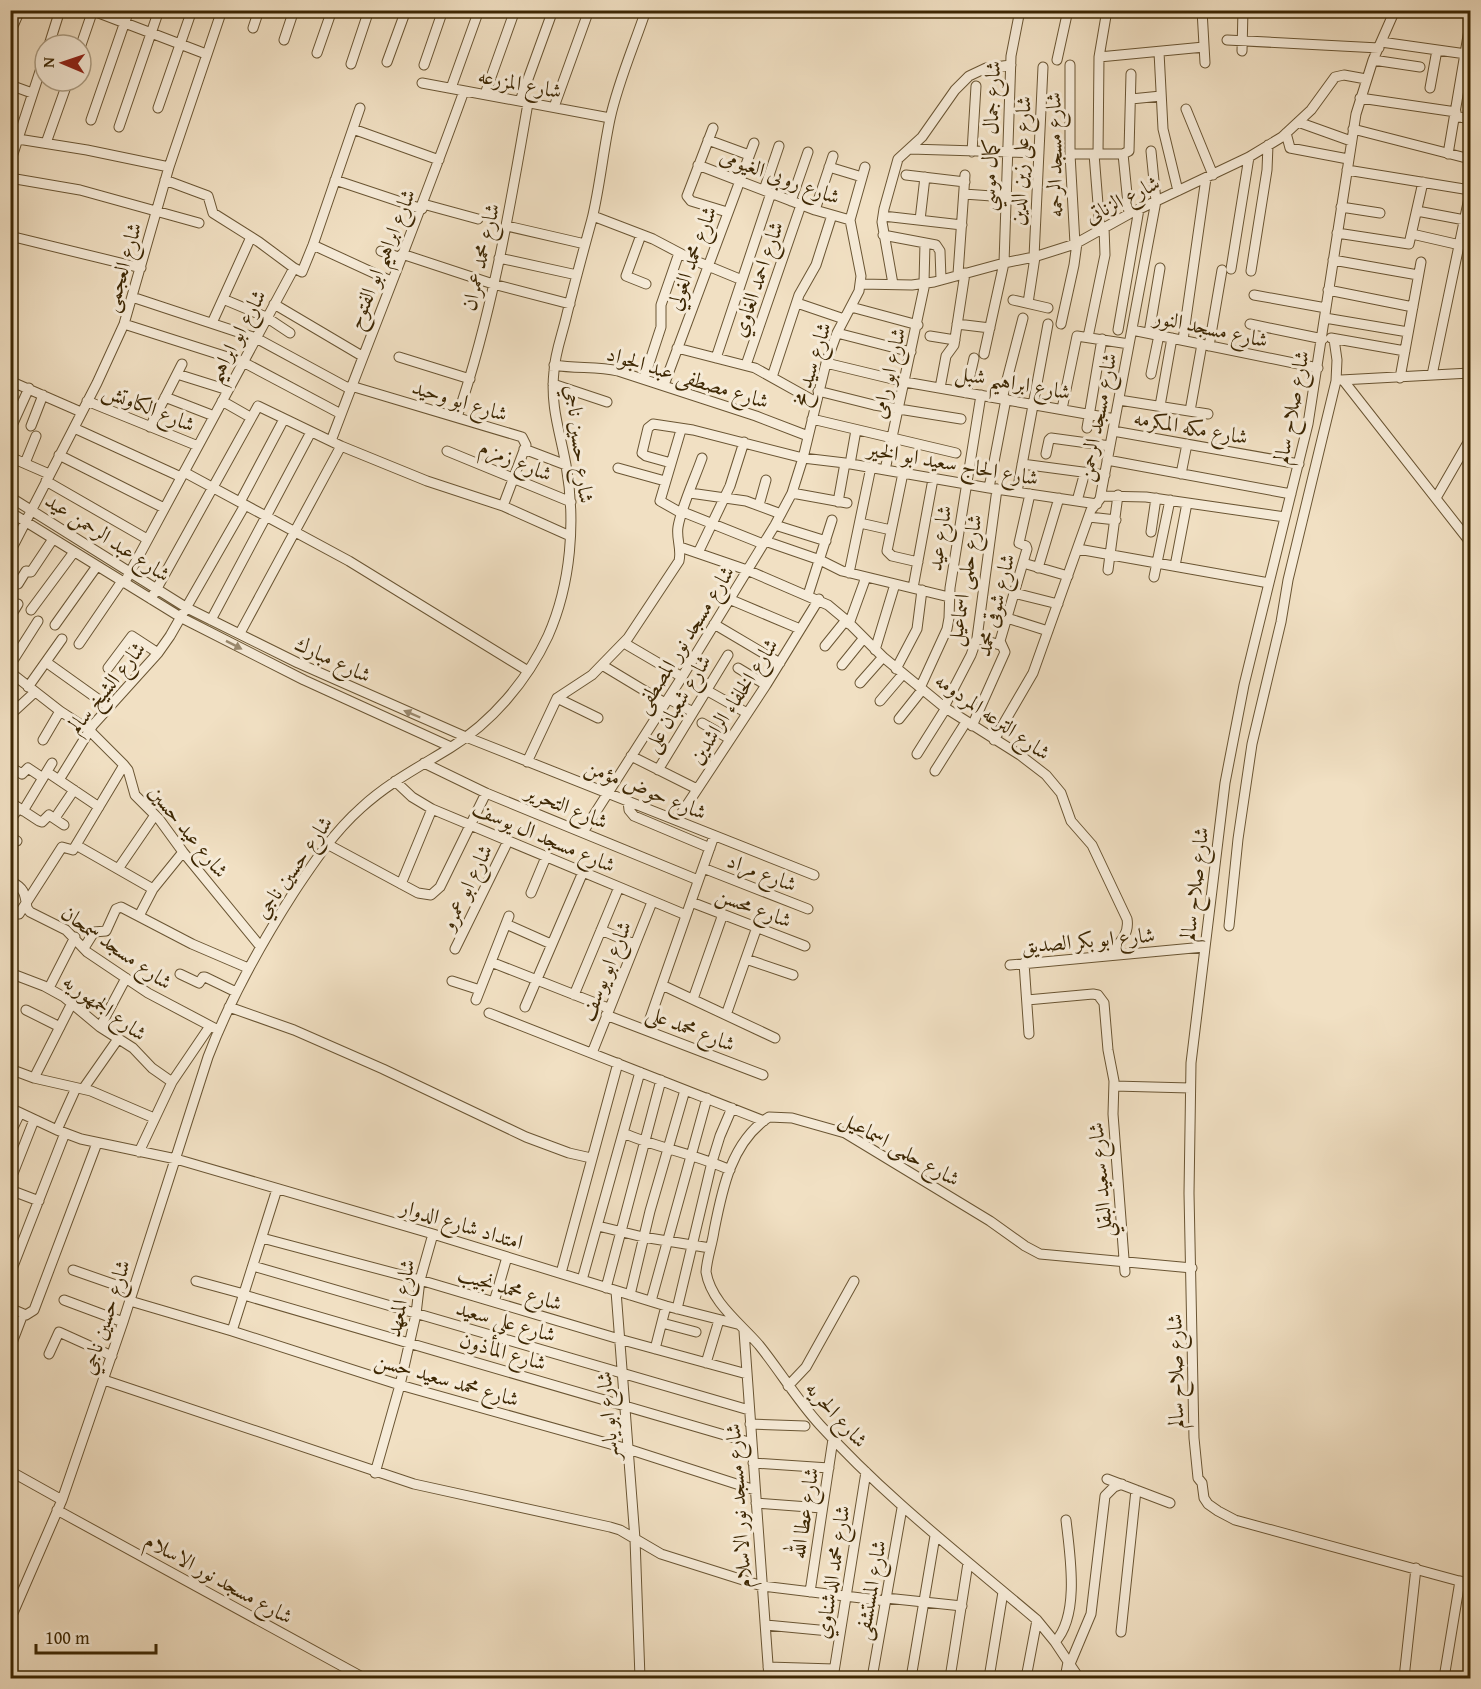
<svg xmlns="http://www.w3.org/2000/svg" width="1481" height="1689" font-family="'Gentium Book Plus',Amiri,serif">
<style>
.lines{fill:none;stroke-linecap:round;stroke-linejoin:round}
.minor-casing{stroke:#6a5533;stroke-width:11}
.minor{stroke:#f6ebd8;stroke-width:9}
.oneway{fill:#9a896e}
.labels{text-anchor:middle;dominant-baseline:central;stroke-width:6;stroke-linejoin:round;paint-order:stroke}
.street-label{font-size:21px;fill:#3d2703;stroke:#f6ebd8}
</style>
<rect width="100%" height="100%" fill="#f1e0c3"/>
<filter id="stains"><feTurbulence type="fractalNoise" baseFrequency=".00333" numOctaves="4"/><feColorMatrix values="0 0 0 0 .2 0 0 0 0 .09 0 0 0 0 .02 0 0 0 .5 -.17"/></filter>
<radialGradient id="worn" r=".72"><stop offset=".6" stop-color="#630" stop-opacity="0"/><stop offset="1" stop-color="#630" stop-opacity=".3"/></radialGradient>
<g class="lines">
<!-- minor casing -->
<g class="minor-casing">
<path id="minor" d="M91,10L206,54
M1202,10L1205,63
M1395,10L1373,60L1356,114L1308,424L1244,685L1225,783L1191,1063L1189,1193L1194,1438L1198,1478L1202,1483L1204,1498L1208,1504L1218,1511L1235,1520L1470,1584
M253,28L259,10
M10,33L20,10
M284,40L294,10
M1227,40L1379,48
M1381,42L1466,54
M49,45L60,10
M81,45L93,10
M1242,51L1243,10
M1159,52L1163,129L1178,191
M317,53L332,10
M1099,57L1204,47
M1057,60L1068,10
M1373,60L1420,67
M387,62L406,10
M351,64L369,10
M424,65L443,10
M1070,65V154L1075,244
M422,83L610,118
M10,85L32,93
M451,88L479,10
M1430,88L1437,50
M485,94L515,10
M1360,98L1456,112
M1131,99L1161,96
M520,101L553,10
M554,107L589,10
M158,108L192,10
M1186,109L1213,175
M1455,116L1470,119
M91,120L129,10
M1298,122L1351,141
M119,127L159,10
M713,128L687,196L691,201L727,212
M353,129L439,160
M1353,129L1470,159
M1286,133L1290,148L1348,159
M18,139L87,150L169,167
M708,140L749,155
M46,143L68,81
M910,149L1039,153
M972,152L976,86
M1070,154H1123L1129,151L1131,74
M1094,154L1100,229
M1098,154L1099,57L1107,10
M1123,154L1129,214
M1448,154L1470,24
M10,163L45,56
M698,165L815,210L850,220
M829,167L862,177
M1347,170L1470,190
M906,175L965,182
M10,178L80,190L199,223
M165,180L208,196L213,213L259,242L294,268L302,272L313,245L360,108
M335,180L422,209
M764,190L779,146
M964,194L1006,197
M791,201L808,152
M423,204L478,219
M1341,207L1380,213
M815,210L833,156
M1417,211L1470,221
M593,216L653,239L691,259L742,280
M883,216L962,225
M920,220L925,177
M507,226L585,244
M1337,233L1409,244L1423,182
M1412,234L1460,245
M641,235L626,276L646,284
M883,235L936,245L940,251L941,279
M10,236L141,268
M313,245L391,281
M381,251L401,258
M402,254L493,284L570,304
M1034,257L1043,67
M499,258L577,275
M1333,260L1418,275
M1231,269L1249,157
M1251,271L1267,170L1268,145
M958,274L965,175
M924,283L925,243
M860,284L912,285L934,282L1004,263L1034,257L1075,244L1129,214L1249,157L1282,137L1311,110L1335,77L1344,75L1366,79
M893,284L882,222L884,209L898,159L922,137L955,90L969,76L986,68L1011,65
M1328,290L1413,307
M1254,295L1326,308
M132,297L256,338L350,389
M223,299L266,317L290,333
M1013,300L1048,308
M797,303L844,319
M1028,303L1035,257
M274,304L362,356
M851,307L918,325
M1325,318L1408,332
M212,323L251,237
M124,324L243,362L341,414
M957,324L990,328
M1061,324L1074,265L1077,243
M1250,324L1323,339
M1118,330L1139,209
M1132,330L1318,368
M837,333L911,352
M1149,333L1160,268
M930,336L955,340
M1088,337L1105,255L1104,227
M1331,338L1405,351
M1183,340L1206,178
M1209,346L1222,270
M677,348L755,368L816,402
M984,354L1004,263L1011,56L1020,10
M399,357L470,379
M716,358L771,193
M826,363L905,382L1115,419
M554,365C576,369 597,366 618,371L756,416L808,436
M746,365L801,205
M177,374L228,390
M1151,374L1159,335
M1432,375L1470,193
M772,377L799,295L816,265L832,215
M1400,378L1421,262
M644,379L661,327V305L679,253
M1341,380L1470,373
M1343,380L1470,542
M10,381L81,412
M553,384L607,402
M664,385L754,143
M351,386L522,437L526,445L503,506
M940,388L946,356L954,345L965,273
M818,391L874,405L961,419
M966,393L974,358
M165,397L214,416
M1002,399L1023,318
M1119,400L1208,414
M87,401L198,446
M222,401L250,417
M1160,406L1172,338
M1062,409L1077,336L1129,344
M1190,411L1202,344
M457,417C492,315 510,208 528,103
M812,419L956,453
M31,426L43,395
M150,427L182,364
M74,428L181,477
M1087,428L1102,339
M10,430L29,388
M681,430L660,501L683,514
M1113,431L1299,464
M331,441C375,324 422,208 464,91
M524,449L566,465
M447,451L571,502
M1046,454L1049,440L1051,438L1110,446
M59,455L164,508
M10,457L49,474
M1107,460L1291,494
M25,463L36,436
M671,463L646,456L642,453L648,428L653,424L693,430L803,458L845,463L989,488L1097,504
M850,464L856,430
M1022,464L1105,475
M618,468L665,481
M885,470L925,283
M184,472L349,561L528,671
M903,473L887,551L892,556L918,562
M1181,474L1187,444
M46,481L147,539
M989,488L1006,399
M1017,492L1048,324
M690,493L746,501L781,514
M792,493L847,503
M1101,496L1146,497L1285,517
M10,497L187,608L298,663L466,737L814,875
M1436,498L1470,439
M1077,501L1085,472
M240,502L284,419
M838,502L845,463
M759,505L766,480
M10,512L182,618L304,680L451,747
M683,512L763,544
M1089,517L1116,520
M860,523L891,530
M775,525L826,541
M1151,532L1156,498
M765,541L820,560L842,571L949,597
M680,547L747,570L828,605L846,620L883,657L944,707L1020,755L1046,775L1061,793L1071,821L1092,845L1127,919C1130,936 1117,945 1107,956
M1078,549L1269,583
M10,552L97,383L124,324L169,167L222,10
M698,553L730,486L744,442
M1023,563L1068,576
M1175,566L1187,503
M1038,568L1059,498
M1108,570L1118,495
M849,573L871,467
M1154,577L1170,500
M127,578L294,268
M18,584L26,571L31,572L53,539
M913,588L933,479
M1014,593L1058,604
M808,595L832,520
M151,599L258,406L341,446L427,481L503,506L570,536
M729,599L800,629
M31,610L74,552
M10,617L18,604
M1007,618L1048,631
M211,620L311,432
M714,624L780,663
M849,624L866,577
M55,625L97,566
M240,633L341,446
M977,638L1000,645
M624,643L682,677
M79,644L122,581
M825,646L846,620
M875,650L895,584
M46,662L109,707
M10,665L38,621
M602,665L665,703
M842,665L863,639
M108,668L132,636L158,653
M738,668L766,685
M896,669L917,629L922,590
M10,672L60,711L89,730L124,765L128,770L135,795L159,819L183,852L260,946
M860,683L883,657
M28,687L62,639
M920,688L947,629L949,618L950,588L981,395
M706,690L747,713
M557,698L598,718
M669,699L693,712
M880,701L903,674
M944,707L971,655L977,638L997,489
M10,715L35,692
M899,719L922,690
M702,723L730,739
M972,726L1005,652L1000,641L1027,549L1026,546L1019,543L1030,494
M43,740L60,711
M994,740L1033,673L1091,510L1100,499L1156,201L1151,151
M917,754L946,708
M631,756L697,789
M527,762L557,698L592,675L628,638L679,561C682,549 676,539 678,527C681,508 695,478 702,458
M424,763L486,793L698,880
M10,767L22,774L28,768L43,778
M658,770L728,655
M935,771L966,722
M47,772L99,807
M59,780L93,725L158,653L170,636L245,505
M395,781L412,797L432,809L686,915
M628,801L629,810L634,816L710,848
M10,802L39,821L42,822L49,815L64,825
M23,811L52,763
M55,818L74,790
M10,820L19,808
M677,820L766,685L819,599
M583,832L682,677L775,525L792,493L803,458L826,363L837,333L859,291L861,276L850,220L865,167
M10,837L17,841
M327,844L418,893L431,895L440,887L486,793
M76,845L153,889
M703,868L808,909
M118,869L155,815
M10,881C25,888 25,894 27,908L30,912L66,930L87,952L148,993L218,1030
M401,884L432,809
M531,893L546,857
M691,902L805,946
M10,911L19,914L62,847L73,850L124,765
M139,916L153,889L183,852
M506,924L551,944
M1229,926L1238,839L1252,744L1281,622L1288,580L1336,381L1337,360L1334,339
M601,930L634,944
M84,948L94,932L106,931L116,909L121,907L192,944L248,968
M455,949L508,841
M746,959L793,975
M491,962L608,1008
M1024,963L1029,1034
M1010,965L1204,947
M10,973L44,986L64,997L100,1027L133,1048L152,1068L172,1082
M180,974L199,983L203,977H205L236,992
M452,981L480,990
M662,985L775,1038
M49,988L75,937
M574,995L619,887
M693,999L723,914
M476,1000L509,916
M1027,1000L1093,994L1098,995L1104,1003L1108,1050L1114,1081L1113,1114L1125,1272
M229,1007L294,1030L383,1069L526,1137L569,1153L591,1158
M525,1007L583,872
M26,1010L60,1027
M489,1013L764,1121
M606,1015L763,1075
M726,1015L757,927
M100,1027L126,978
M646,1030L714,836
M592,1053L652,902
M10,1069L34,1078L91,1091L154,1118
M34,1078L72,1003
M1114,1086L1190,1088
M83,1089L118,1039
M10,1108L57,1130L81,1139L176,1159L433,1234L666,1306L737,1324
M57,1130L76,1088
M623,1133C658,1148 695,1154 730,1170
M10,1134L20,1113
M139,1152L172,1082L210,1026
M10,1181L34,1120
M10,1190L39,1201
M598,1226L643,1237L710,1248
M262,1238L420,1280L619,1339L747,1374
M253,1266L749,1410
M73,1270L133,1291
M561,1273L618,1063
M10,1274L65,1133
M582,1280L640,1072
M196,1281L244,1294
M606,1288L661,1080
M616,1291L635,1539L640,1678
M244,1295L752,1443
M630,1295L650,1211L685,1090
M64,1300L123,1322
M130,1301L232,1331L400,1385L628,1449L755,1490
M651,1301L707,1098
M494,1302L507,1257
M10,1308L26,1315L34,1310L97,1143
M677,1309L712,1162L720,1136L732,1108
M662,1323L696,1332
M232,1331L277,1189
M744,1331L769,1678
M10,1348L23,1314
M655,1349L666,1306
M49,1354L59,1332L112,1356
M706,1363L719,1320
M104,1380L414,1484L610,1527L620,1530L661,1554L762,1586L886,1601
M788,1386L806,1367L854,1281
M750,1424L805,1426
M753,1463L829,1468
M10,1471L62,1500
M375,1473L400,1385L416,1314L420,1280L433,1234
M1107,1479L1170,1503
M756,1503L822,1508
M57,1510L364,1678
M810,1592L833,1439
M886,1598L962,1606
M10,1620L62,1500L123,1322L208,1057C230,999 260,945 294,892C314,862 334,832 361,808C388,783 419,767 450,748C492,722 527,681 548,636C571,584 576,521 566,465C560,432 550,406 554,371C555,353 562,335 566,318C574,285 583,252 592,219C600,186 603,152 610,119C618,82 634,46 646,10
M766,1625L840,1632
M1121,1632L1136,1490
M1055,1642C1080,1615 1070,1555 1066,1520
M1070,1664L1091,1614L1105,1496L1114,1487L1122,1484
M768,1667L834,1669
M833,1678L866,1472
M872,1678L902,1508
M911,1678L935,1536
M950,1678L968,1563
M989,1678L1003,1592
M1026,1678L1037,1620
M1065,1678L1068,1662
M1079,1678L1055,1642L1037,1620C963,1557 886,1498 820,1425C797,1400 780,1371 759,1345C740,1323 711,1302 706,1272C707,1258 712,1245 714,1231C722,1190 731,1142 769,1117L792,1118L845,1133L990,1221L1025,1246L1040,1254L1192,1268
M1404,1678L1416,1568
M1444,1678L1460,1581"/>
</g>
<!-- minor -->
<use href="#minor" class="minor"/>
</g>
<!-- one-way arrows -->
<defs><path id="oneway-solid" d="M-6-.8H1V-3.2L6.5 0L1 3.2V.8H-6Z" transform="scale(1.5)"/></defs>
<g class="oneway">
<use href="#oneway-solid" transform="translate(234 645) rotate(27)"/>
<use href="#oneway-solid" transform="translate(412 714) rotate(-157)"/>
</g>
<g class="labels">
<!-- street labels -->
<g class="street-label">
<text transform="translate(520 83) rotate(11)">شارع المزرعه</text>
<text transform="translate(990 136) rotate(-88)">شارع جمال كمال موسي</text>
<text transform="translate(1054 155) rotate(-91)">شارع مسجد الرحمه</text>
<text transform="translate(1020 161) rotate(-87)">شارع على زين الدين</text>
<text transform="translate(780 176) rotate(20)">شارع روبى الغيومى</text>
<text transform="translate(1122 199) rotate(-27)">شارع الزناتى</text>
<text transform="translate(480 257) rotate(-77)">شارع محمد عمران</text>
<text transform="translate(691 258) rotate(-70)">شارع محمد الغولي</text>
<text transform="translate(381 259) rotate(-68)">شارع ابراهيم ابو الفتوح</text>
<text transform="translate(122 267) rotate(-74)">شارع العجمى</text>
<text transform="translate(757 279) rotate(-71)">شارع احمد الغاوي</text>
<text transform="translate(1211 328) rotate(12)">شارع مسجد النور</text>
<text transform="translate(236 336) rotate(-62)">شارع ابو ابراهيم</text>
<text transform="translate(811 364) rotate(-72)">شارع سيد مخ</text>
<text transform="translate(888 373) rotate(-77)">شارع ابو رامى</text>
<text transform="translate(688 377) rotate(17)">شارع مصطفى عبد الجواد</text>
<text transform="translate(1013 382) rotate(10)">شارع ابراهيم شبل</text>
<text transform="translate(460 400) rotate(17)">شارع ابو وحيد</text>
<text transform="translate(149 407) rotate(22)">شارع الكاوتش</text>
<text transform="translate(1291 407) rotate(-79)">شارع صلاح سالم</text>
<text transform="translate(1097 417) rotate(-79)">شارع مسجد الرحمن</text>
<text transform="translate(1191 427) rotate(10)">شارع مكه المكرمه</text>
<text transform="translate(580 444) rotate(83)">شارع حسين ناجي</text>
<text transform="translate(516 460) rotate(23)">شارع زمزم</text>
<text transform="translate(953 463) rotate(10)">شارع الحاج سعيد ابو الخير</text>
<text transform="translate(108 537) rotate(33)">شارع عبد الرحمن عيد</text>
<text transform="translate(939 538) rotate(-81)">شارع عيد</text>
<text transform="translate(964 580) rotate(-81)">شارع حلمى اسماعيل</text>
<text transform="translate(995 605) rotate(-76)">شارع شوقى محمد</text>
<text transform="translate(684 639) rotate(-58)">شارع مسجد نور المصطفى</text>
<text transform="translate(333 659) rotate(25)">شارع مبارك</text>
<text transform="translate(106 687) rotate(-51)">شارع الشيخ سالم</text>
<text transform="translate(733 701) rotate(-57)">شارع الخلفاء الراشدين</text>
<text transform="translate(677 703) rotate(-59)">شارع شعبان على</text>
<text transform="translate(993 716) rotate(35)">شارع الترعه المردومه</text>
<text transform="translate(646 789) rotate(22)">شارع حوض مؤمن</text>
<text transform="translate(567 806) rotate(22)">شارع التحرير</text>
<text transform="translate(189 831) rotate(51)">شارع عيد حسين</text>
<text transform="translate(544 836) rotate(23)">شارع مسجد ال يوسف</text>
<text transform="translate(293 867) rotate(-55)">شارع حسين ناجي</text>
<text transform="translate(762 872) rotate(21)">شارع مراد</text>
<text transform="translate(1194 884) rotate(-83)">شارع صلاح سالم</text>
<text transform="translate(466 887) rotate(-64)">شارع ابو عمرو</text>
<text transform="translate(754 907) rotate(21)">شارع محسن</text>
<text transform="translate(1088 940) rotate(-5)">شارع ابو بكر الصديق</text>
<text transform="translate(117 947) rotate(35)">شارع مسجد سمحان</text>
<text transform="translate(605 971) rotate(-68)">شارع ابو يوسف</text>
<text transform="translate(105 1007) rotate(36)">شارع الجمهوريه</text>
<text transform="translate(691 1028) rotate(21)">شارع محمد على</text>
<text transform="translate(900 1148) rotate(29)">شارع حلمى اسماعيل</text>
<text transform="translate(1100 1180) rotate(-95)">شارع سعيد البقلي</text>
<text transform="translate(462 1224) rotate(17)">امتداد شارع الدوار</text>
<text transform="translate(510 1288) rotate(17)">شارع محمد نجيب</text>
<text transform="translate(400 1298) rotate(-79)">شارع المعهد</text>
<text transform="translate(105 1317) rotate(-72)">شارع حسين ناجي</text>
<text transform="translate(506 1321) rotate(16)">شارع على سعيد</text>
<text transform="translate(503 1351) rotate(16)">شارع المأذون</text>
<text transform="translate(1175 1371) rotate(-91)">شارع صلاح سالم</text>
<text transform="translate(447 1379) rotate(16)">شارع محمد سعيد حسن</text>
<text transform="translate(837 1414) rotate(48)">شارع الحريه</text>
<text transform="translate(607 1416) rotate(-95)">شارع ابو ياسر</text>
<text transform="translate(738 1506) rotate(-94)">شارع مسجد نور الاسلام</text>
<text transform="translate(804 1513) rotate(-81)">شارع عطا الله</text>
<text transform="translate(832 1572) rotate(-81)">شارع محمد الدشناوي</text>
<text transform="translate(219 1578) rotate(29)">شارع مسجد نور الاسلام</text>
<text transform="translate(870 1590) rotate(-80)">شارع المستشفى</text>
</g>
</g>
<!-- margin -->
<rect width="1481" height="1689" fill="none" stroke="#f1e0c3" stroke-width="36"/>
<rect x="12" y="12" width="1457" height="1665" fill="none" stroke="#3d2703" stroke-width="3"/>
<rect x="18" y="18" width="1445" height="1653" fill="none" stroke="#3d2703" stroke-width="1.5"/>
<!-- north arrow -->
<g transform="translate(63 63) rotate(272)"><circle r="28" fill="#f6ebd8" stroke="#ac9d83" stroke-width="1.5"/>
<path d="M0-4.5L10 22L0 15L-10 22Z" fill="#8f2418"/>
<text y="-9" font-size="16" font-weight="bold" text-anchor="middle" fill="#3d2703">N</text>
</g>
<!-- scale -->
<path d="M36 1644v9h120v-9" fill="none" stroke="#3d2703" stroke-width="3"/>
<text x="45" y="1644" font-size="18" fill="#3d2703" stroke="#f6ebd8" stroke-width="4.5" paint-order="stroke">100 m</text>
<rect width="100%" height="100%" filter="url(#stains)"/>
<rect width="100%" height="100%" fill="url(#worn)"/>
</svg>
